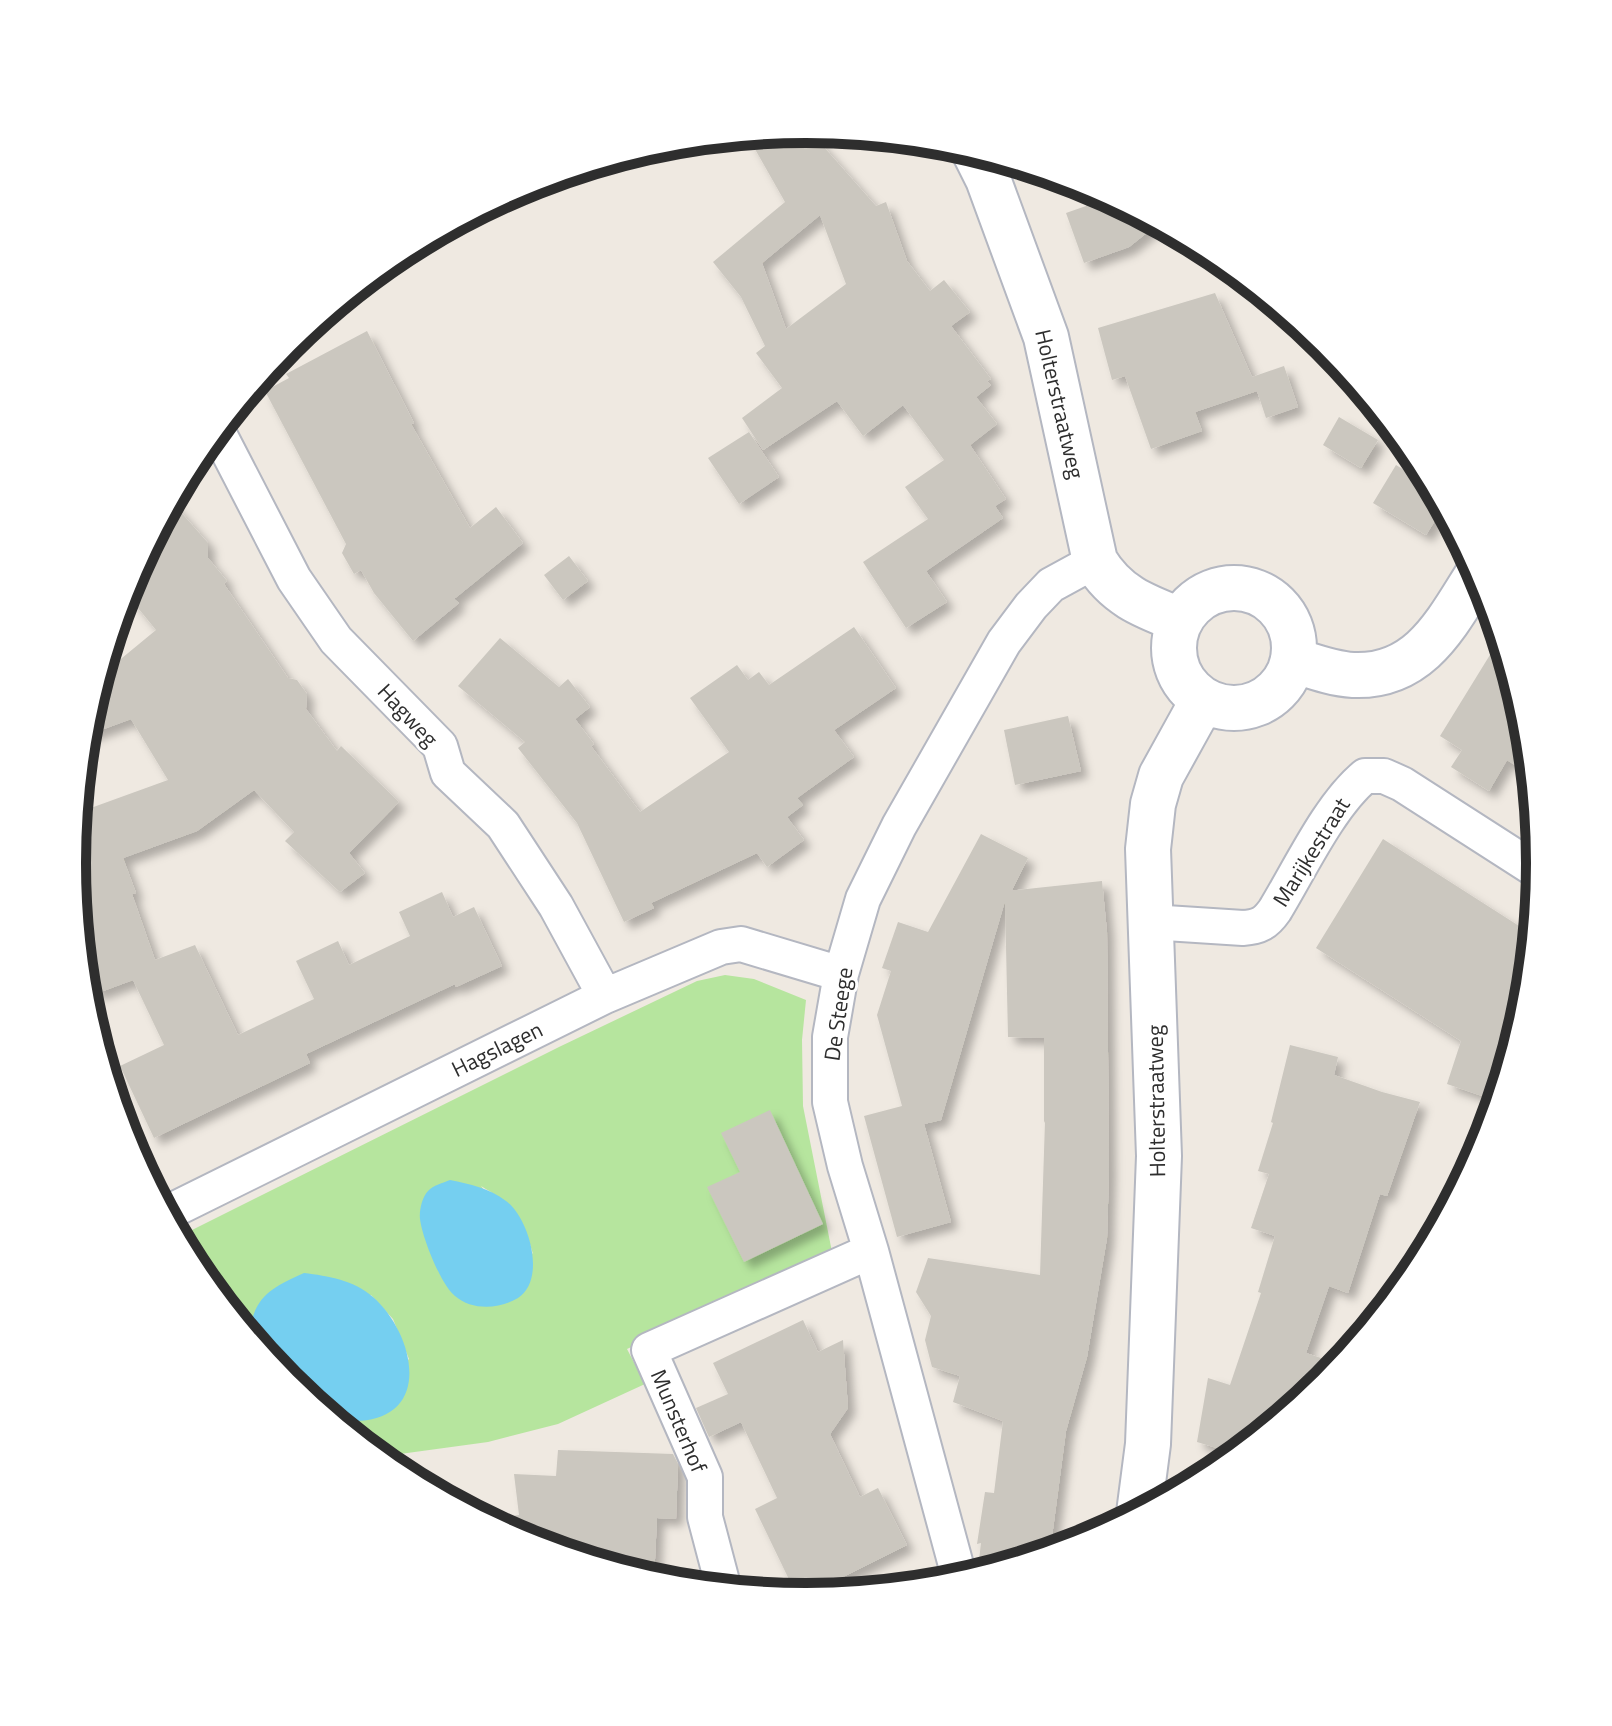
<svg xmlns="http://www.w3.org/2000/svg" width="1612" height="1726" font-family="'Titillium Web',sans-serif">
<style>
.green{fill:#b6e59e;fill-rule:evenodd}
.water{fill:#75cff0}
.building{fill:#cbc7bf;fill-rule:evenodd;filter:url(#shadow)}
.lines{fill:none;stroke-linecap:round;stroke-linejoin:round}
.street-casing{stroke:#b4b7c1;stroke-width:38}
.secondary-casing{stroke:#b4b7c1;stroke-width:48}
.street{stroke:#fff;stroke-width:34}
.secondary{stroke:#fff;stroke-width:44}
.labels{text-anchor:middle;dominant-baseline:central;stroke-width:6;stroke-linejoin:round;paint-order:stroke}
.street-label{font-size:22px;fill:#2e2e2e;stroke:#fff}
.rim{fill:none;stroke:#2e2e2e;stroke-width:10}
</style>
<defs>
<filter id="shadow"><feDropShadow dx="7" dy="7" stdDeviation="4" flood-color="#0004"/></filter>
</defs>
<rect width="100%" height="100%" fill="#efe9e1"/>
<!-- green -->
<path class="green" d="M725,975L754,979L806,1000L802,1040L803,1106L832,1252L627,1349L645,1384L558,1424L488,1442L378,1457L333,1420L342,1422L409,1359L393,1319L371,1295L250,1334V1337L195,1270L178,1237L559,1047L697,981ZM481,1186C516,1207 522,1215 533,1254Z"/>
<!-- water -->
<path class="water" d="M450,1180C470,1184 489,1188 506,1201C529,1218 547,1279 518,1298C500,1309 472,1311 455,1296C441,1285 422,1237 420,1219C419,1211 422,1197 428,1191C433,1185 443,1183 450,1180Z
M304,1273C328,1276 354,1280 373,1297C414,1333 434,1417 358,1421C350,1421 340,1423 333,1420C326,1417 320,1409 314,1404C289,1384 270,1362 250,1337C251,1298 272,1287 304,1273Z"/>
<!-- building -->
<path class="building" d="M808,129L876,206L886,202L907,261L930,291L944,280L970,312L951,326L991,379L987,381L991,385L976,397L997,424L970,445L1006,499L995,506L1003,518L926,571L947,602L906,628L863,562L928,519L905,487L944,460L903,405L863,436L837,401L763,450L742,418L782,388L756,353L765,346L741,297L713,262L785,202L747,135ZM820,215L846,284L786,329L762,263Z
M1095,189L1159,223L1129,247L1084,263L1066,213L1086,206Z
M1215,293L1252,377L1284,366L1298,407L1266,418L1257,391L1195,412L1202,431L1151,449L1125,376L1112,380L1098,328Z
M367,331L414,423L411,424L470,528L496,507L523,543L454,599L459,603L413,641L374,593L361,570L354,574L342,553L346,544L265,391L289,378L286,374Z
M1339,417L1378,440L1361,468L1323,445Z
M749,432L779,477L739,504L708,458Z
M1396,465L1434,488L1444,506L1426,535L1373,503Z
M171,501L208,543V558L227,581L224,584L288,678L297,680L307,694L306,709L337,751L341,746L399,802L349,853L365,873L340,892L285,841L294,832L254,790L197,831L123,858L136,893L132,894L155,960L195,945L238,1035L314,999L296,961L338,941L349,965L410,936L399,912L442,892L453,917L474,907L502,966L456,987L455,984L306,1054L310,1063L154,1138L120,1066L164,1045L133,980L95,994L89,977L83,974L72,863L77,813L168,780L131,719L85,736L86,719L99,677L156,630L125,592Z
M569,556L588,581L563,600L544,575Z
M854,627L896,688L834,730L854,757L797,798L803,805L787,817L804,840L767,867L757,853L651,903L654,908L624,922L577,823L518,748L525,742L458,686L500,638L559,687L568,679L590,707L575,719L594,744L591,746L640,812L729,752L690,698L737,665L748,680L759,672L769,685Z
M1501,637L1526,720L1531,775L1507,760L1489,791L1451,767L1462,750L1440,736Z
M1068,716L1081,771L1015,785L1004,730Z
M981,834L1028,858L1012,890L1008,891L1102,881L1107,932L1109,1171L1107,1238L1087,1357L1066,1431L1050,1552L1014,1563L979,1560L981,1543L977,1544L985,1492L994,1493L1003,1421L953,1402L960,1376L932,1367L925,1340L931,1316L916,1292L928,1258L1040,1275L1045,1121L1044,1123V1038L1008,1037L1005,901L941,1120L924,1124L951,1222L897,1237L864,1116L902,1106L877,1015L891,971L882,968L898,922L928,932Z
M1383,839L1533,935L1526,1007L1497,1101L1447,1084L1461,1041L1316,948Z
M1290,1045L1338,1057L1334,1075L1382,1092L1420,1102L1387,1196L1380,1194L1348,1293L1329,1286L1306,1353L1330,1361L1322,1384L1237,1454L1197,1442L1208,1378L1230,1385L1261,1293L1258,1292L1275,1236L1251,1228L1269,1174L1258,1171L1273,1123L1271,1122Z
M770,1110L823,1224L744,1262L707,1187L740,1172L721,1133Z
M803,1320L818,1352L843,1340L848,1408L830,1434L860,1497L878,1488L907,1545L843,1577L851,1593L806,1597L797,1596L755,1509L777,1498L741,1422L709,1437L696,1408L728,1394L713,1363Z
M558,1450L673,1454L678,1464L676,1519L657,1518L654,1580L525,1541L486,1520L519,1515L514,1474L556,1476Z"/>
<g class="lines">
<!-- street casing -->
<g class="street-casing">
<path id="street" d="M217,430L294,579L336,640L440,746L448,773L503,825L556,906L605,996
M1150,922L1243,928C1259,927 1266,923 1275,910C1300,869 1329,806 1365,776H1384L1402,784L1539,872
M165,1214L605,996L721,947L741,944L841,974
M960,1580L871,1251L845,1166L830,1102V1037L841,974L863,899L899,826L1004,642L1031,606L1051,585L1095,561
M724,1589L705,1517V1477L649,1350L871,1251"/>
</g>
<!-- secondary casing -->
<g class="secondary-casing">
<path id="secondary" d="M974,151L988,179L1046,337L1095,561C1116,596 1144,606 1180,620
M1174 648a60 60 0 1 1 120 0a60 60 0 1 1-120 0Z
M1293,660C1312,666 1333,674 1353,675C1421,678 1447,622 1479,572
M1139,1513L1148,1444L1159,1156L1148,849L1153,804L1161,776L1203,700"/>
</g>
<!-- street -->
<use href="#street" class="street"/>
<!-- secondary -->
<use href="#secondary" class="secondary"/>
</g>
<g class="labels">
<!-- street labels -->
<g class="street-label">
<text transform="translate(1060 404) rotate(77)">Holterstraatweg</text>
<text transform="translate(408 715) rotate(47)">Hagweg</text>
<text transform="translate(1311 852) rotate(-58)">Marijkestraat</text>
<text transform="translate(838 1014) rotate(-82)">De Steege</text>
<text transform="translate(497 1049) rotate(-26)">Hagslagen</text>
<text transform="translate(1156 1101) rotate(-91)">Holterstraatweg</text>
<text transform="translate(679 1421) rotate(67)">Munsterhof</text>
</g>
</g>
<!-- crop -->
<path d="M0 0H1612V1726H0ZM86 863a720 720 0 1 1 1440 0a720 720 0 1 1-1440 0Z" fill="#fff" fill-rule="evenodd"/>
<path class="rim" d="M86 863a720 720 0 1 1 1440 0a720 720 0 1 1-1440 0Z"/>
</svg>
